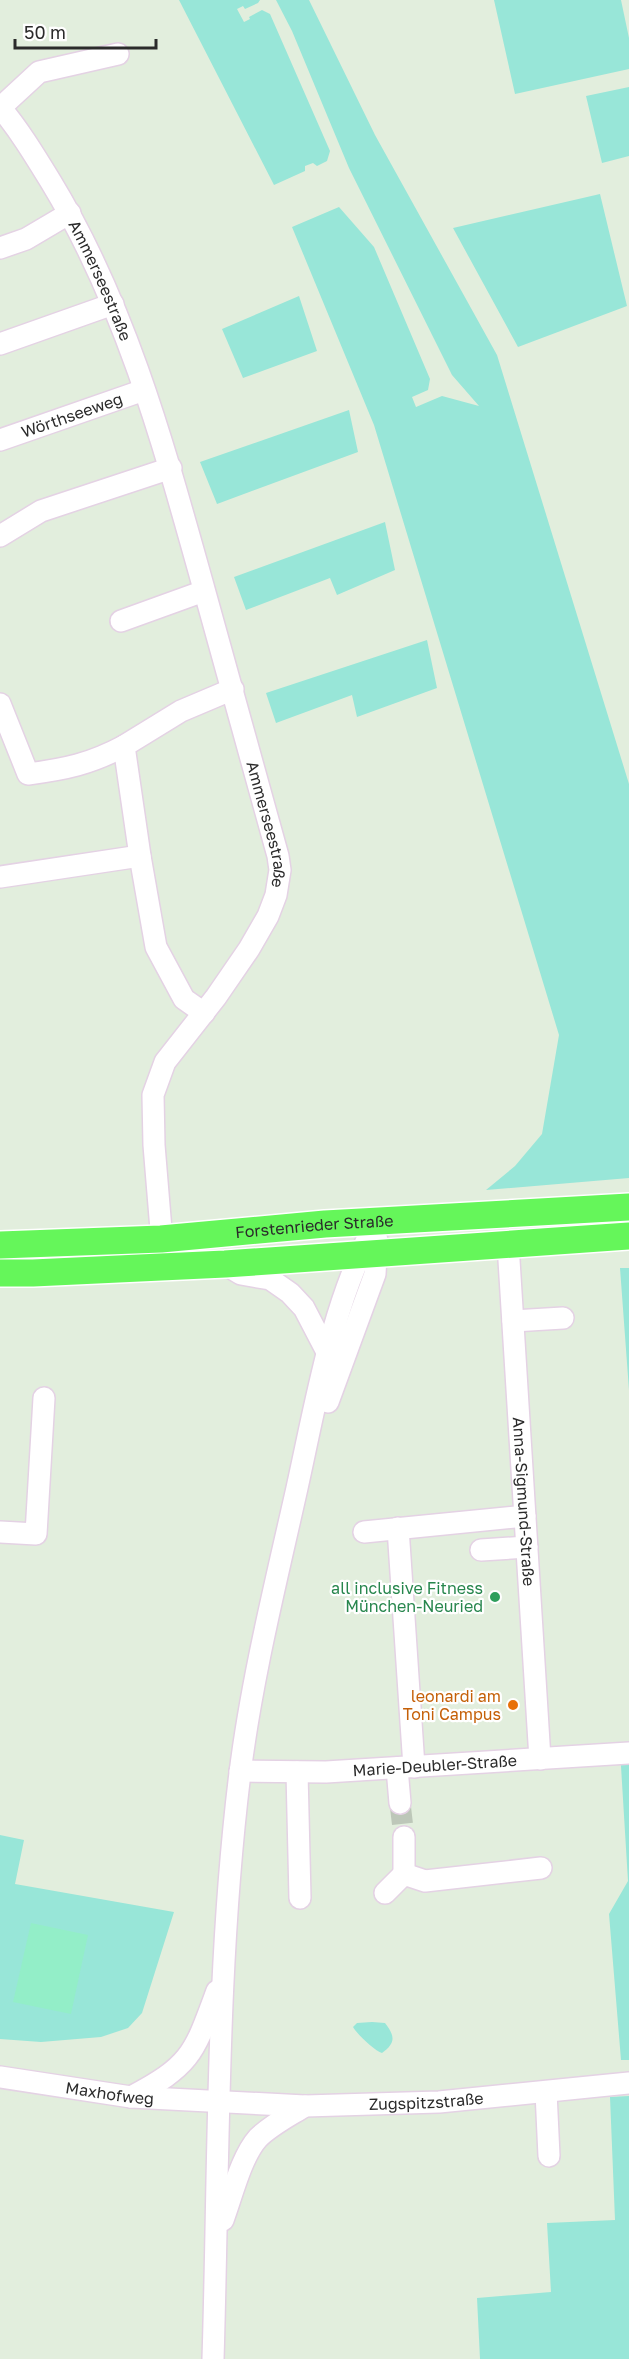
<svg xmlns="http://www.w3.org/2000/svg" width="629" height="2359" font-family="'Golos Text',sans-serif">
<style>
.green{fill:#98e6d8}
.pitch{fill:#93eec8}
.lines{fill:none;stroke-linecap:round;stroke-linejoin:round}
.minor-tunnel{stroke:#bdc7b9;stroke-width:21;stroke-dasharray:21 10;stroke-linecap:butt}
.minor-casing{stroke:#e4d2e4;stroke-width:24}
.major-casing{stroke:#fff;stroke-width:30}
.minor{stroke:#fff;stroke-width:21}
.major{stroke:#65f65a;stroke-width:27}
.leisure-dot{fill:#2e9e5b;stroke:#fff;stroke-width:2}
.food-dot{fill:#e8710a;stroke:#fff;stroke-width:2}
.labels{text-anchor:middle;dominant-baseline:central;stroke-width:4.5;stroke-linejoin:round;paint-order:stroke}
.street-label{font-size:16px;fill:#2b2b2b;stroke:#fff}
.leisure-label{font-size:16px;fill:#27864d;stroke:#fff;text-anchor:end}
.food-label{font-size:16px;fill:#c56008;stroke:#fff;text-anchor:end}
</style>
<rect width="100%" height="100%" fill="#e2eedd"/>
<!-- green -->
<path class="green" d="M179,0H260L258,3L245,9L243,6L237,9L244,22L250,19L249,17L262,10L270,14L330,151L327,161L317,166L313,163L305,166V171L274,185Z
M276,0H309L375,135L497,355L629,784V1178L486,1190L515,1166L542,1134L559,1035L374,425L292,227L339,207L374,247L430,379L428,390L412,397L416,407L442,396L479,406L452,375L349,168L292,31Z
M494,0H621L629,38V69L515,94Z
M629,87V156L602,163L586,96Z
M600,194L627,306L518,347L453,228Z
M299,296L317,351L243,378L222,329Z
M349,410L358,452L217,504L200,462Z
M385,522L395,570L337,595L330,578L246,610L234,577Z
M427,640L437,688L357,717L352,695L276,723L266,693Z
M620,1268H629V1390Z
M629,1749V2060H621L609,1914L628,1881L620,1750Z
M0,1835L24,1840L15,1884L174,1912L142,2013L128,2028L101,2037L41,2042L0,2039Z
M372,2022L385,2023C395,2036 396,2043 382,2053C375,2051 357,2034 353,2027L357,2023Z
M629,2096V2359H480L477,2298L551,2292L547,2223L615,2220L610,2097Z"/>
<!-- pitch -->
<path class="pitch" d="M31,1923L88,1935L71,2014L13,2002Z"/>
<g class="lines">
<!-- minor-tunnel -->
<path class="minor-tunnel" d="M400,1803L404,1837"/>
<!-- minor casing -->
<g class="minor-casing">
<g id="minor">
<path id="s1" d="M0,107C20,131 35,156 51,182C127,307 165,450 204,589C228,678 254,767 278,856L280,870L276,895L268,916L249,949L216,997L165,1062L153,1095L154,1145L163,1254"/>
<path d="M0,108L39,72L118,54"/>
<path d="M0,248L26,239L70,213"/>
<path d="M0,344L113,304"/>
<path id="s2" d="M0,440L144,390"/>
<path d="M0,536L41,511L171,468"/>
<path d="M121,621L204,591"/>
<path d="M0,704L28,774C66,769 90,764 124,746"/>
<path d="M0,877L140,856"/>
<path d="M204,1013L184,999L156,947L140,856L124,746L181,711L233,689"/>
<path id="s3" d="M508,1244L540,1759"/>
<path d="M226,1265L241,1274L270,1279L290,1293L304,1308L328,1354"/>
<path d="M513,1321L563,1318"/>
<path d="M328,1402L375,1274L377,1240"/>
<path d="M398,1528L414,1767"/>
<path d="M0,1532L36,1534L44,1398"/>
<path d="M364,1532L525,1516"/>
<path d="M481,1550L527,1547"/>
<path d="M397,1768L400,1803"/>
<path id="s4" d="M240,1771L326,1772L629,1753"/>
<path d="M297,1772L300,1898"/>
<path d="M404,1837V1874"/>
<path d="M385,1893L404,1874L425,1881L541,1868"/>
<path id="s5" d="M0,2077L131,2097L305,2106L439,2102L629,2083"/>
<path d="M546,2092L549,2156"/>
<path d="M131,2097C192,2065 194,2053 217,1991"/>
<path d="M223,2220C232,2196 241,2157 258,2138C271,2125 289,2116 305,2106"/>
<path d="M213,2359C219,2164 216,1967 240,1773C252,1677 276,1582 297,1488C317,1398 332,1303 376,1222"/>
</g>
</g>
<!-- major casing -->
<g class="major-casing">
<g id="major">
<path id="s6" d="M0,1245L161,1239L325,1224L629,1207"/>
<path d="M0,1273H33L225,1264L629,1236"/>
</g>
</g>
<!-- minor -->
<use href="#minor" class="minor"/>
<!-- major -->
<use href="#major" class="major"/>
</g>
<!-- markers -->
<circle class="leisure-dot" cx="495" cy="1597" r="6"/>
<circle class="food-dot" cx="513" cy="1705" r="6"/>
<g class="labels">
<!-- street labels -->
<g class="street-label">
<text stroke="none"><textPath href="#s1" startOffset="201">Ammerseestraße</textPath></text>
<text stroke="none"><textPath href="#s2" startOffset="76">Wörthseeweg</textPath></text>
<text stroke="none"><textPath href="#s1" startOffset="771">Ammerseestraße</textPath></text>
<text stroke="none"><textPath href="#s6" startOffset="315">Forstenrieder Straße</textPath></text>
<text stroke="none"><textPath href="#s3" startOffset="258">Anna-Sigmund-Straße</textPath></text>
<text stroke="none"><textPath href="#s4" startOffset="195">Marie-Deubler-Straße</textPath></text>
<text stroke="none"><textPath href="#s5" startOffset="111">Maxhofweg</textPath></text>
<text stroke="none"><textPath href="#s5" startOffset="428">Zugspitzstraße</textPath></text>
</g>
<!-- leisure labels -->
<g class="leisure-label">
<text x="483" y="1588">all inclusive Fitness<tspan x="483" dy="18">München-Neuried</tspan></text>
</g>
<!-- food labels -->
<g class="food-label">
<text x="501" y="1696">leonardi am<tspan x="501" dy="18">Toni Campus</tspan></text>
</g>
</g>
<!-- scale -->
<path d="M15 39v9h141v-9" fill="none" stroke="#2b2b2b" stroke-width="3"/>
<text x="24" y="39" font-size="18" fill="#2b2b2b" stroke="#ffffff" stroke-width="4.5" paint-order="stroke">50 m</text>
</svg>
